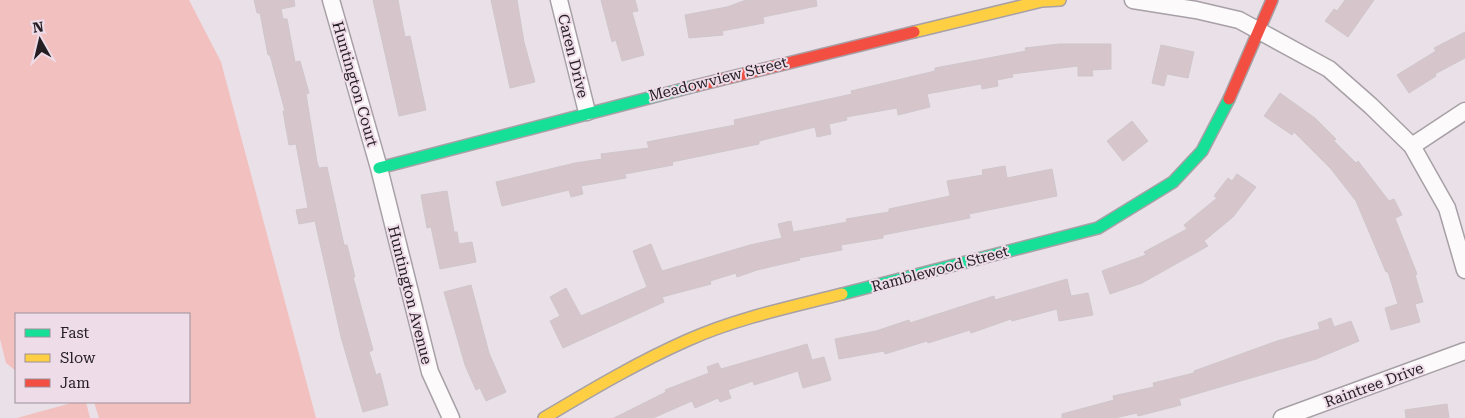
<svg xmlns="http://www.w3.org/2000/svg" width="1465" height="418" font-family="'Roboto Serif',serif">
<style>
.green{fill:#f1c0bf}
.building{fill:#d6c6cc;stroke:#cfc6ca}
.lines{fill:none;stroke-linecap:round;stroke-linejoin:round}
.street-casing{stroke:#a7a0a6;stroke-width:19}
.fast-casing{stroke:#a7a0a6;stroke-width:14}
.slow-casing{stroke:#a7a0a6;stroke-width:14}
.jam-casing{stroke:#a7a0a6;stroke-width:14}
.street{stroke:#fcfafb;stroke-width:16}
.fast{stroke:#16e098;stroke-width:11}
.slow{stroke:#ffcf43;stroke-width:11}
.jam{stroke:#f24e42;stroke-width:11}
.labels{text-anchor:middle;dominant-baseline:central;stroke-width:4;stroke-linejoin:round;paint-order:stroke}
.street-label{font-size:15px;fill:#241e23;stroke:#eedce9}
</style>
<rect width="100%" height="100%" fill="#eae0e7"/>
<!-- green -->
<path class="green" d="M0,0H189L221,62L316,418H99L94,402H189V314H16V371L6,363L0,339Z
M75,402H86L90,418H17Z"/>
<!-- building -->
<path class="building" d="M254,0H294L295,6L281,9L283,19H287L295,62L300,61L309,93L306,94L317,162L319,168L327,167L344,245H347L355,277H353L373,350L369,352L376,375L380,373L388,405L363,412L341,337L315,221L299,224L296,210L308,208L296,144L289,145L283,111H285L270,55H268L260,13H257Z
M373,0H398L405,37L410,36L426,110L399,116Z
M491,0H517L524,42L535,82L510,88Z
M601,0H635L638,11L632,12L644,55L622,61L616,40L612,42Z
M746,0H816L817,6L763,17L764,23L722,31L723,35L689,38L685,15L727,7Z
M1345,0H1374L1348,37L1325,21L1334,9L1337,11Z
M1465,32V58L1435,74L1436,76L1409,93L1397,75L1436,51L1434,48Z
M1059,44H1111V69L1092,70L1093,76H1078V66L1012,74L1013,77L997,80L998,86L982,89L981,84L927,94L930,107L898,115L897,108L846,117L847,120L829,124L831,134L817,137L815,127L759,141V144L672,162L673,165L625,174L626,178L581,186L583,194L571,197L569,190L502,206L496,182L575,163L602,159L601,154L649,148L647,142L735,125L734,120L852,94L851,91L935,71V68L1026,51L1025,48Z
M1161,45L1194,52L1188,78L1167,74L1164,86L1152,83Z
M1280,93L1315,118L1336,139L1334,141L1356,163L1358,161L1389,201L1394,199L1402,215L1395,218L1417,274L1415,275L1423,302L1415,304L1420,322L1391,330L1385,308L1398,304L1388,272H1386L1356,201L1331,169L1294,132L1292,135L1264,116Z
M1132,121L1148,141L1123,161L1107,141Z
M1005,166L1007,178L1052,169L1057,196L969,214L970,218L883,235V238L841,245L842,250L799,258L800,260L757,270L737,277L736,273L710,281L711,284L662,297L664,302L563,348L550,321L560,316L550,297L566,288L581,316L647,287L633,251L651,244L662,271L750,245L782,238L778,224L791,221L793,232L847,222L846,219L889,212V209L950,196L947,181L983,175L982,170Z
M1237,174L1256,187L1233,217L1204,241L1208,246L1142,283L1110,294L1102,271L1146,255L1144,252L1187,229L1184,225L1217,198L1214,196L1228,178L1232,181Z
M447,191L454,232H457L459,244L472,242L476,262L440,269L431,227L427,228L421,195Z
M1067,279L1071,296L1088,293L1093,315L1059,321L1057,309L1012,321L1011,319L971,333L970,330L928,343L927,341L885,354L884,351L839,359L835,339L876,331L909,320L910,323L994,296L995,300Z
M471,285L489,353L506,392L486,401L480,388L476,390L465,365L444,292Z
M1331,318L1334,327L1351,321L1359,341L1316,359L1179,399L1181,405L1138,416L1137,413L1115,418H1062V414L1114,400L1113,396L1154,387L1153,383L1194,373V371L1277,341L1320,329L1318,323Z
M807,344L812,360L824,357L831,380L803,388L798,371L754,385L753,381L728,390L731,398L720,402L718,398L695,408L692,401L653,418H614L666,392L665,390L709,373L707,367L718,363L721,369Z
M1447,404L1449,418H1406L1405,410Z"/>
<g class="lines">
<!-- street casing -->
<g class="street-casing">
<path id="street" d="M331,0L379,168L430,372L451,418
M559,0L587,112
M1133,0L1196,10L1239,20L1329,69L1371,106L1412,146L1447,208L1465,270
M1412,146L1465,111
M1282,418L1465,351"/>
</g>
<!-- fast casing -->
<g class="fast-casing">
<path id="fast" d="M379,168L695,86
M842,294L1098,228L1173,182L1202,151L1229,99"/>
</g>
<!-- slow casing -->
<g class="slow-casing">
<path id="slow" d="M914,32L1042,1L1060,0
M544,418C591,390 638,362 688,340C737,318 791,307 842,294"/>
</g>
<!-- jam casing -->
<g class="jam-casing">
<path id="jam" d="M695,86L914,32
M1229,99L1272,0"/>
</g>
<!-- street -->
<use href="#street" class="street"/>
<!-- fast -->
<use href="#fast" class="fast"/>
<!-- slow -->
<use href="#slow" class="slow"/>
<!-- jam -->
<use href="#jam" class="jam"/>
</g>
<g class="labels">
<!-- street labels -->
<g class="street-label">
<text transform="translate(573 56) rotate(76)">Caren Drive</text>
<text transform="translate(718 79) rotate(-14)">Meadowview Street</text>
<text transform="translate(355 84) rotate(74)">Huntington Court</text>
<text transform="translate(940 269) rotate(-15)">Ramblewood Street</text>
<text transform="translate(410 295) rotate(76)">Huntington Avenue</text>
<text transform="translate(1374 385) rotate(-20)">Raintree Drive</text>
</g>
</g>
<!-- legend -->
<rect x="15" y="313" width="175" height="90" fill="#eedce9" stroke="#9d909a"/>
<rect x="25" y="329" width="25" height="8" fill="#16e098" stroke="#9d909a"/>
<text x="60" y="338" font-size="15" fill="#241e23">Fast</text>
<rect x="25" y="354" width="25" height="8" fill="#ffcf43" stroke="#9d909a"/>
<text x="60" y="363" font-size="15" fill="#241e23">Slow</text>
<rect x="25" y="379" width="25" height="8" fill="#f24e42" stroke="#9d909a"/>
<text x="60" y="388" font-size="15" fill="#241e23">Jam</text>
<!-- north arrow -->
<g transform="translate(40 40) rotate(352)" stroke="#eedce9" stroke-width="4" paint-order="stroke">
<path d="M0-4L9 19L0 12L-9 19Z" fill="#241e23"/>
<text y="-8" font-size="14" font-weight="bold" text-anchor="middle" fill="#241e23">N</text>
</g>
</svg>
